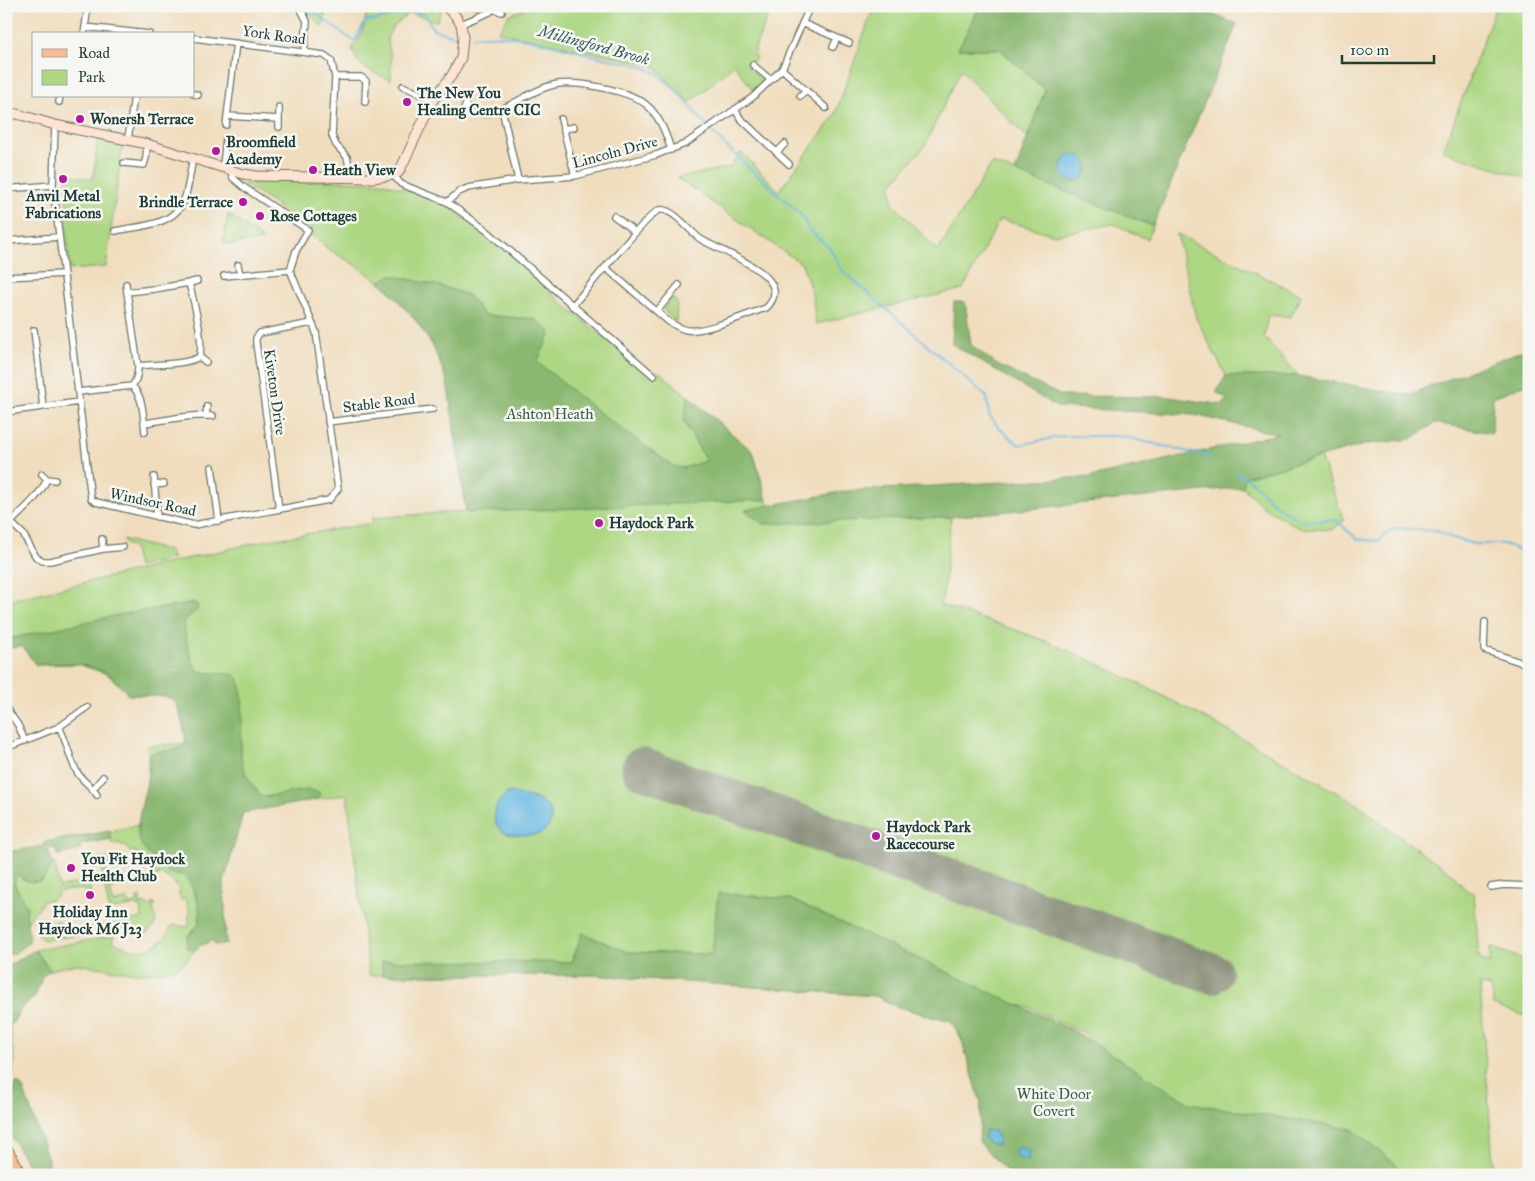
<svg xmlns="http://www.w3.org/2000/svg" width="1535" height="1181" font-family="'IM FELL Great Primer',serif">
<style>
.green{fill:#add783;stroke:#668a5c}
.forest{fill:#8ab871;stroke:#547a52}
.water{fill:#65b8e1;stroke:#427a8a}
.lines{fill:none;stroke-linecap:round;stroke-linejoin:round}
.stream{stroke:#65b8e1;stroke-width:2}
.runway{stroke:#888d78;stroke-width:41}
.street-casing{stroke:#687564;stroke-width:8}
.secondary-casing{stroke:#687564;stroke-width:11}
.primary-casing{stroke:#687564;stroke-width:11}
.street{stroke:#fff;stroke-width:5.5}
.secondary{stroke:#fee3d2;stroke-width:9}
.primary{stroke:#fcba8e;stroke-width:9}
.poi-dot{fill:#b5179e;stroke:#f6f6f2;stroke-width:2}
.labels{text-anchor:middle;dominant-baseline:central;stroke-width:5;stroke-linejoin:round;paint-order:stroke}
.street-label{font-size:15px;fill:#1f3d34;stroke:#f6f6f2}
.poi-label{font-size:15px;font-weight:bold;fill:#1f3d34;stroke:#f6f6f2;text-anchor:start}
.park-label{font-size:15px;fill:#3b5c44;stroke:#f6f6f2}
.water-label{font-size:16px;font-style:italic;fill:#305c5f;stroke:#f6f6f2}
</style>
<rect width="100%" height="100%" fill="#f6f6f2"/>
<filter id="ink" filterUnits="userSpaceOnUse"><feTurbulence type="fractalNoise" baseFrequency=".02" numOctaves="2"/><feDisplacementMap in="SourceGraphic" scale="10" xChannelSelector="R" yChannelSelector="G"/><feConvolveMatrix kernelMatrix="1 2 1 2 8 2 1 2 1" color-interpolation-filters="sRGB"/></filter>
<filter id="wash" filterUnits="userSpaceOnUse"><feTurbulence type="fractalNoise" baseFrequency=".0096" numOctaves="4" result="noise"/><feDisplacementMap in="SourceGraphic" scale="20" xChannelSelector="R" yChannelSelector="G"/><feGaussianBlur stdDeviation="1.12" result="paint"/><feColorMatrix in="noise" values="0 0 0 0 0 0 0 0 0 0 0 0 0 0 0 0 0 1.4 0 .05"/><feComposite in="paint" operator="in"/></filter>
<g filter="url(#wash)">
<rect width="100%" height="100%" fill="#f0ddbd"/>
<!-- green -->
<path class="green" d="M303,6H320L326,17L322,27Z
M367,6H432L442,8L437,21L409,13L394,26L387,38L391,57V80C373,72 356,68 352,47C364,36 365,22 367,6Z
M525,6H772L755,48V60L747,66L763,82L753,90L734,64L690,103L653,65L498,32L509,15L524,9Z
M874,6H980L958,49H1000L1045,90L1027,138L961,70L924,147L891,185L893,204L938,251L992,163L1153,226L1147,239L1114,224L1055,235L1000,219L963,289L816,324L812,293L802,264L677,178L730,167L741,152L779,191L835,115Z
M1496,6H1529V179L1443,151Z
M98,138L123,143L106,267L70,270L66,225L67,175L93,179Z
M249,179L381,182L427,196L448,206L496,243L571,311L646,371L661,373L753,452L773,522L951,517L943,597L940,605C982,619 1025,632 1065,649C1170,695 1268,753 1367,810L1379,822L1450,872L1466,890L1474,893L1479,959L1490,963V947L1529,961V1017L1493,1005L1492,988L1480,984L1493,1164L1495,1175H1375L1297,1122L1274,1116L1237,1121L1203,1122L1101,1050L1084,1033L1028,1007L1007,1003H938L935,1018L889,1004L876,996L594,975H369L347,794L252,811L138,826C137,848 156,857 168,873L183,875L189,881L199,905L201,915L198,925L188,935L187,946L189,949L195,950L183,964L173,969L148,973H135L77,964L50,970L35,950L114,936L112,941C136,955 160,953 172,925L189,927V908L185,898L181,900L178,894L181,892C175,883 169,877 159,873L157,878L153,876L154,872L142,865L135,851L130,852C126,844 120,843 112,844L110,831L138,825C144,798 151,774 147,746L187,743L180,693L120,686L107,674L77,664L36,665L27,642L6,647V601L263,541L373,523L372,518L466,511L447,380L433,346L417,322L388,289L361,268L328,249L312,235V229L245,185L244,182Z
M228,214L264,240L229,245L223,241Z
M1177,234L1301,295L1291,317L1268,315L1264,337L1299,376H1226L1196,318Z
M672,298L677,302L676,322L663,310Z
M1320,457L1344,520L1332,530L1299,528L1263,507L1243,487L1244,477Z
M123,539L169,551L173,558L138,567L133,546L127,545Z
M108,858L110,865L105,866L109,883H113L114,885L105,887L100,863L92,865V861Z
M52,864H55L59,887L83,882L82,876L84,872L87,871L91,892H89L88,890L83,891V889L61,891L51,900L42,901C40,910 31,913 28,921L25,914L27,907L15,886V876L18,875L26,881L43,880Z
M114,887L115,888L110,890L113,903L128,899V904L137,903V898L140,897V903L152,906L154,902L156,904L153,908L156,921C151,938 133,936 121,928L119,930L97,927L139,919L142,917L141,906L137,907V905L109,910L105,889Z
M59,921L60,926L64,925L65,933L87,928L79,935L44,940L38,936V929L40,925Z"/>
<!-- forest -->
<path class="forest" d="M980,6H1189L1237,24L1153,226L1015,172L1045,90L1000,49H958Z
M391,275L440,286L468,295L484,315L535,319L551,333L537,362L600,413L673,466L682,468L706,461L684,421L688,396L753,452L767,500L467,513L447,380L433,346L417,322L388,289L379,282Z
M954,302H965L971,345L997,365L1062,396L1169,397L1223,405L1227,399L1216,392L1226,376H1299L1408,395L1529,348V383L1493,397L1492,433L1435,423L1411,439L1368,444L1245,477L1243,487L951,517L763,524L745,510L846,491L1091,477L1278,434L1194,415L1057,407L952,344Z
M195,603L197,605L198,609L185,620C183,633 191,660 197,671C203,673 234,674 235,675C249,686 238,745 242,763C244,775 254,786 261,796L264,797L306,790L319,792L320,795L318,798L314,800L243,813L224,882L226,944L215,945L213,940L200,946L195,950L189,949C181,937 195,933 199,922C202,912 194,881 183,875C180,874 172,874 168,873C159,862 145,855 140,842C133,825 146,795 148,777C150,769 149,762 150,754C162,748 177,754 186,743C185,734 179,702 171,698C167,696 135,695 128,695C123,689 119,682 112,677C90,661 62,663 36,665L22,646L11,648L6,647L8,639L122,614Z
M110,831L111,839L80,845L81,850L57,855L55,848L48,849L52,864L43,880C32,883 27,883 18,875L15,876V886L27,907C25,915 29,932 29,942L15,953L6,955V852L44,846V842Z
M718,893L790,899L1074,1031L1189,1103L1352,1129L1403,1170L1404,1175H1017L1006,1171L979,1142L981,1103L961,1038L951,1021L898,1007L876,996L594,975H382V961L572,962L582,933L628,952L712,954Z
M35,950L50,970L43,975L35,997L22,1007L10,1027L14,1062L13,1075L6,1088V967Z
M17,1082L23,1088L49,1162L47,1175H36L27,1164L6,1128V1108L11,1101L10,1091Z"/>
<!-- water -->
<path class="water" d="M1061 168a13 13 0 1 1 26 0a13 13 0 1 1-26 0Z
M510,792C521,795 538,797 546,805C558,816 548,835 534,835C525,835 511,837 503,832C487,821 495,799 510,792Z
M986,1130L994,1131L998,1137L999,1145L991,1144L984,1138Z
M1019,1147L1029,1151L1028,1161L1019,1159L1014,1151Z"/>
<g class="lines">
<!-- stream -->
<path class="stream" d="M307,6C322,18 337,30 354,41C361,35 360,25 368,20L373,21L395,15H400L408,11L425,14L433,29L457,37
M473,37C517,31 560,47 603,58C622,62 644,64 660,76C682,92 695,115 714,134C742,163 774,189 803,217L808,229L830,248L843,271L987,397L989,415L999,428L1019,445L1064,436H1121L1210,457
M1235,473L1249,479L1278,507L1303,521L1336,520L1357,539L1378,541L1394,528L1437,531L1450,537L1474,544H1504L1529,555"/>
<!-- runway -->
<path class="runway" d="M642,768L1212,973"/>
</g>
</g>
<g filter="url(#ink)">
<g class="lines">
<!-- street casing -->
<g class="street-casing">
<path id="street" d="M299,6L307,21L304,52
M466,6L481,8
M492,9L502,12
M802,23L849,43
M461,24L490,12L492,6
M85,27L149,34
M84,34L88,6
M194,38L324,55L331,60L335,77L332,136L336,145L347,157L352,178
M833,47L837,38
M753,65L771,80
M782,69L826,108
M335,77H361L366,81L365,102
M403,86L433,100
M194,94L198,95
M800,96L806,90
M59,102L60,96
M502,109L518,180
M735,109L740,118L789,164
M463,112L466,104
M227,116L279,119
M460,118L463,112C500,122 520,93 553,85C568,82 584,84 599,87C643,96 658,105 671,150
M561,119L575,176
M55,125L53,185L91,499L96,502L194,525L329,500L338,489L316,332L290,270L296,251L308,230L245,188L233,178L231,170
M226,125L236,43
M279,127V107
M563,129L574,127
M128,139L134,96
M777,152L785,144
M124,163L144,165L146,158L147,144
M223,166L226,138
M393,175L401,184L447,202L486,230L654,376
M6,189L53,185
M447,202L459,192L468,188L518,180L575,176L656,155L685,144L753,97L782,69L810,6
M614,216L635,232
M115,231C139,226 174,226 184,200C189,188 190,171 193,158
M6,241L59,237
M238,265L240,275
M224,276L290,270
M6,277L64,274
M189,283L197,281
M126,284L127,292
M572,306C584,293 649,213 659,210C672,207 689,230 699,238C717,251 800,276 766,308C747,314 705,333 687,330C680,329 675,325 669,322L606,268
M657,311L679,285
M34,330L43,407
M199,357L206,362
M132,386C144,397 143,417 145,432
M78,392L132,386C137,380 138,373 138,366L127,292L154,289L189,283C193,298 205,344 199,357C186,365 154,364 138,366
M6,412L79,402
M206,416L207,406
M328,422L433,409
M144,423C167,420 190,414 213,416
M212,467L219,521
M42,474L47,479L55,480
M154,477L157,517
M154,485L164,484
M279,509L256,343V338L260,333L312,323
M6,518L23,534L36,557L43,561H50L103,549L123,547
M11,522C24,509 40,496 47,479
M102,539L103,549
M1485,622L1484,650L1529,665
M6,708L18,725L25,741
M59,727C67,741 69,758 77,772C82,781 92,786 97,795
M6,748L59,727L87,707
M93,789L103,777
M1491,887L1504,885L1529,886"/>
</g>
<!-- secondary casing -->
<g class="secondary-casing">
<path id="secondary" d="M6,112L21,115L55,125L147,144L243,174L256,176L373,178L393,175L398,173L401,168L433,100L452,75L461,58L463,37L461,24L454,14L444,6"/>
</g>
<!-- primary casing -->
<g class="primary-casing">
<path id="primary" d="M6,1147L23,1175"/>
</g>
<!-- street -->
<use href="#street" class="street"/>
<!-- secondary -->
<use href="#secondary" class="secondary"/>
<!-- primary -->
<use href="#primary" class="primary"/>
</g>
</g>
<!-- markers -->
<g class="poi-dot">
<circle cx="407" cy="102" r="5"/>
<circle cx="80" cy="119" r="5"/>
<circle cx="216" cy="151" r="5"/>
<circle cx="313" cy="170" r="5"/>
<circle cx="63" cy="179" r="5"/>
<circle cx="243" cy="202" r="5"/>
<circle cx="260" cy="216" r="5"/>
<circle cx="599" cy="523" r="5"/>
<circle cx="876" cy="836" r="5"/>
<circle cx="71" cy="868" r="5"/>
<circle cx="90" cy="895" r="5"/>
</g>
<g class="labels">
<!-- street labels -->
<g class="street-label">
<text transform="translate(274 35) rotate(8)">York Road</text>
<text transform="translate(615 152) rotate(-15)">Lincoln Drive</text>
<text transform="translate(275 392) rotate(82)">Kiveton Drive</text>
<text transform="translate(379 403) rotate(-7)">Stable Road</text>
<text transform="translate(153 502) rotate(12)">Windsor Road</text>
</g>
<!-- poi labels -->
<g class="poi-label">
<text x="417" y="93">The New You<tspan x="417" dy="17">Healing Centre CIC</tspan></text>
<text x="90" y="119">Wonersh Terrace</text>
<text x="226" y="142">Broomfield<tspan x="226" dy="17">Academy</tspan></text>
<text x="323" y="170">Heath View</text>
<text x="63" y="196" text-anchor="middle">Anvil Metal<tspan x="63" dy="17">Fabrications</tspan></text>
<text x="233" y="202" text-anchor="end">Brindle Terrace</text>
<text x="270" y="216">Rose Cottages</text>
<text x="609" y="523">Haydock Park</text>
<text x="886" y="827">Haydock Park<tspan x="886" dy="17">Racecourse</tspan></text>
<text x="81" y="859">You Fit Haydock<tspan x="81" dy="17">Health Club</tspan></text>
<text x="90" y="912" text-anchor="middle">Holiday Inn<tspan x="90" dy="17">Haydock M6 J23</tspan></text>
</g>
<!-- park labels -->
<g class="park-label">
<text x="550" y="414">Ashton Heath</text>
<text x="1054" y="1094">White Door<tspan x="1054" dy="17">Covert</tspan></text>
</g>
<!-- water labels -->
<g class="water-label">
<text transform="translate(594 45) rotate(15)">Millingford Brook</text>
</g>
</g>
<!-- margin -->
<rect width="1535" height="1181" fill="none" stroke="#f6f6f2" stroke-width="25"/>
<!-- legend -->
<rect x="32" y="32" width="162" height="65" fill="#f6f6f2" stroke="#a0aca6"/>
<rect x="42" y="49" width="25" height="8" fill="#fcba8e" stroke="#a0aca6"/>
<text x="78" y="58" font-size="15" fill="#1f3d34">Road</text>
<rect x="42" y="70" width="25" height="15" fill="#add783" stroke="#a0aca6"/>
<text x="78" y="82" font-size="15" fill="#1f3d34">Park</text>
<!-- scale -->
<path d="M1342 55v8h92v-8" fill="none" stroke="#1f3d34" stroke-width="2.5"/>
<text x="1350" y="55" font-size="15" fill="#1f3d34" stroke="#f6f6f2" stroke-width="4" paint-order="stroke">100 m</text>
</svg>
